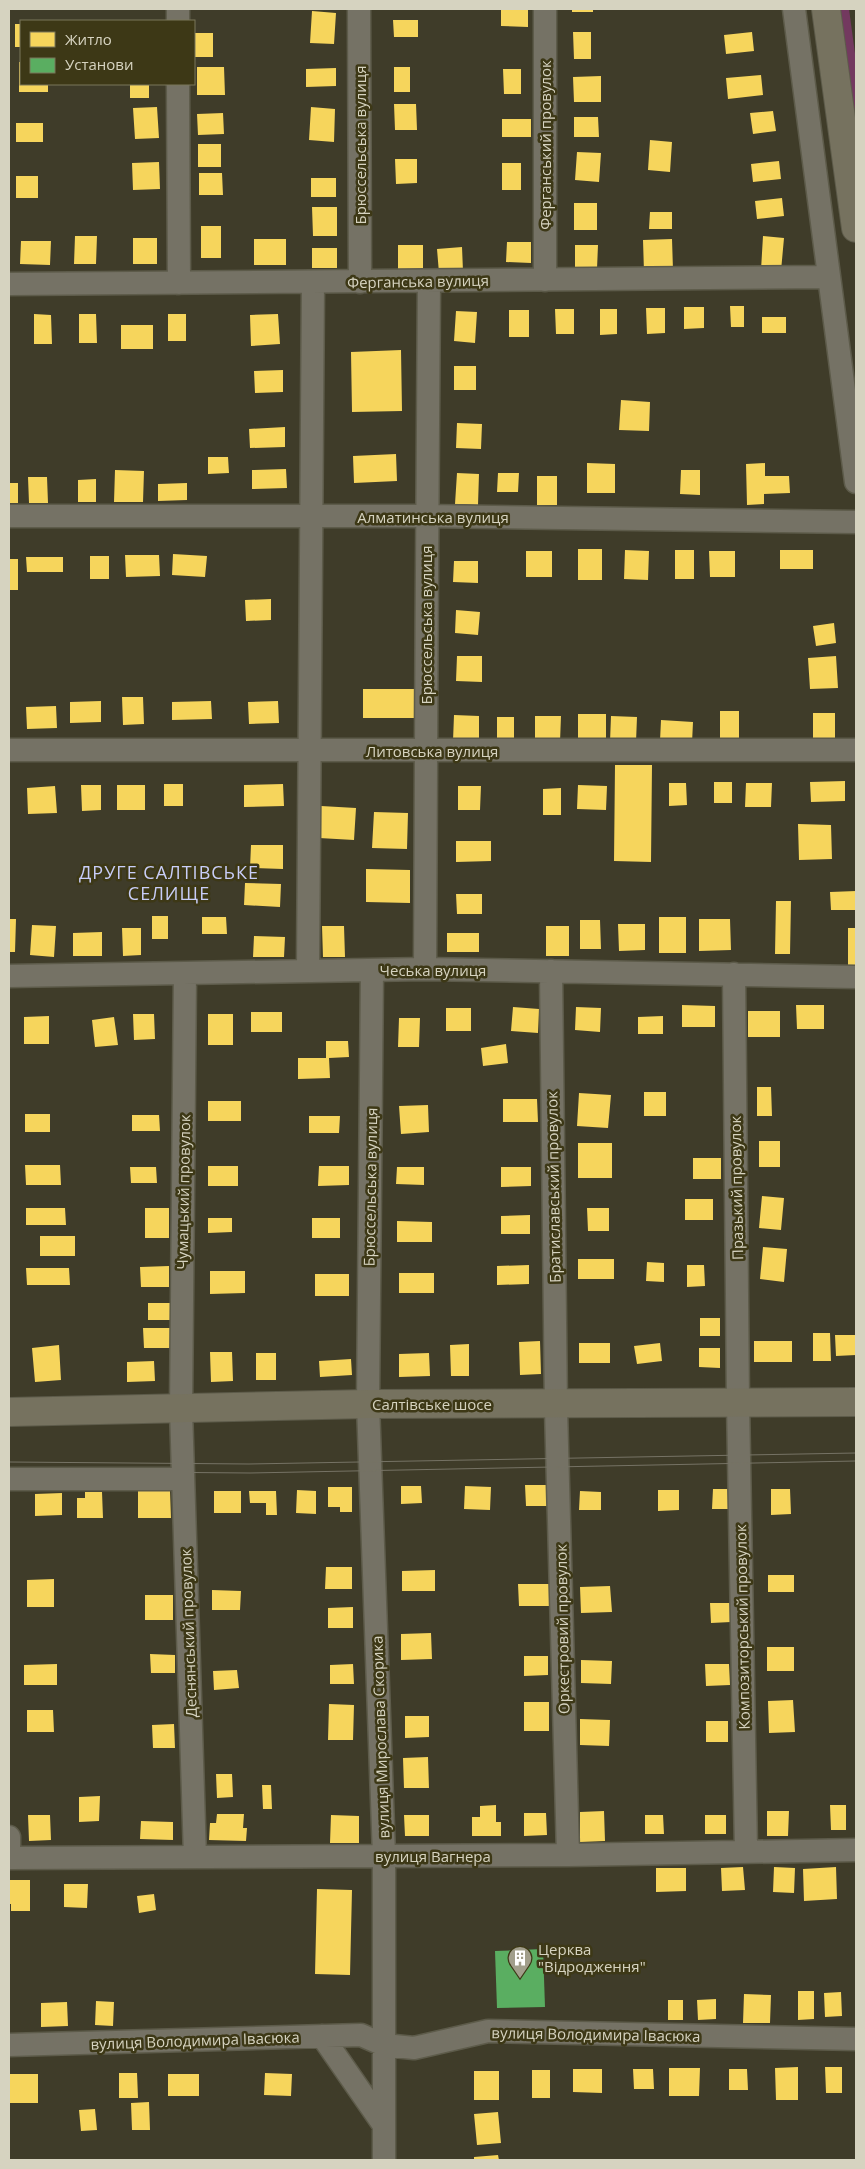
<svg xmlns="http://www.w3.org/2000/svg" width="865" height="2169" font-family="'Open Sans',sans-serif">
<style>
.green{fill:#73395f}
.homes{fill:#f6d55c}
.public{fill:#5aae61}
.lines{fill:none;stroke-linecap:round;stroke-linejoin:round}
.minor-casing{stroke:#5d5b4a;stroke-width:25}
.major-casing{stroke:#5d5b4a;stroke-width:30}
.minor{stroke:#757265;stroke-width:22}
.major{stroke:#76725f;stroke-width:28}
.tram{stroke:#767365;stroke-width:1}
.labels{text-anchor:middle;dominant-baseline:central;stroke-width:5;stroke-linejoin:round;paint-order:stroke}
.street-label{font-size:15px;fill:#d6d3c0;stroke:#3d3816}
.poi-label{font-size:15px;fill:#d6d3c0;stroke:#3d3816;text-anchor:start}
.quarter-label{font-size:18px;letter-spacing:1px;fill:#c9cef9;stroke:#3d3816}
</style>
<rect width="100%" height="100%" fill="#3f3c29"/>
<!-- green -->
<path class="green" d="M840,9H849L856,61V123Z"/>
<!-- homes -->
<path class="homes" d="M501,9H528V27L501,26Z
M572,9H593V12H572Z
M312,11L336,13L334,44L310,43Z
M393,20H418V37H394Z
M15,24H21V47H15Z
M573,32H591V59H574Z
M752,32L754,51L726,54L724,35Z
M195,33H213V57H195Z
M19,62H21V84H48V92H19Z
M197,67H224L225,95H197Z
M394,67H410V92H394Z
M336,68V86L306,87V69Z
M503,69H521V94H504Z
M761,75L763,95L728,99L726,78Z
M601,76V102H574L573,77Z
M130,84H149V98H130Z
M394,104H416L417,130H395Z
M157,107L159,138L135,139L133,108Z
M311,107L335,109L334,142L309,140Z
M773,111L776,131L753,134L750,113Z
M223,113L224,134L198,135L197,114Z
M574,117H598L599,137H574Z
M502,119H531V137H502Z
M16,123H43V142H16Z
M650,140L672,142L670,172L648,170Z
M198,144H221V167H198Z
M577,152L601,153L599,182L575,180Z
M395,159H417V183L396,184Z
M779,161L781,179L753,182L751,164Z
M159,162L160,189L133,190L132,163Z
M502,163H521V190H502Z
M199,173H222L223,195H199Z
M16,176H38V198H16Z
M311,178H336V197H311Z
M782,198L784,216L757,219L755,201Z
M574,203H597V230H574Z
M312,207H337V236H313Z
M650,212H672V229H649Z
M201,226H221V258H201Z
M75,236H97L96,264H74Z
M763,236L784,238L781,271L761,270Z
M133,238H157V264H133Z
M254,239H286V265H254Z
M672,239L673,270L644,272L643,240Z
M21,241H51L50,265L20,264Z
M507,242H531V263L506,262Z
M398,245H423V274H398Z
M575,245H598L597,269H575Z
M462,247L463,271L439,273L437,249Z
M312,248H337V268H312Z
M730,306H744V327H731Z
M684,307H704V328L684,329Z
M646,308H665V333L647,334Z
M555,309H574V334H556Z
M600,309H617V334L600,335Z
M509,310H529V337H509Z
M456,311L477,312L475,343L454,341Z
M34,314L51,315L52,344H34Z
M79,314H96L97,343H79Z
M168,314H186V341H168Z
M278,314L280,344L251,346L250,315Z
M762,317H786V333H762Z
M121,325H153V349H121Z
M401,350L402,411L352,412L351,352Z
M454,366H476V390H454Z
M283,370V392L255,393L254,371Z
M621,400L650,402L649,431L619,430Z
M457,423L482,424L481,449L456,448Z
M285,427V447L250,448L249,429Z
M396,454L397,481L354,483L353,456Z
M208,457H228L229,473L208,474Z
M587,463L615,464V493H587Z
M765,463V476H789L790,493L764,494V504L747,505L746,464Z
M286,469L287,488L252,489V470Z
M115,470L144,471L143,502H114Z
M681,470H700V495L680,494Z
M457,473L479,474L478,505L455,504Z
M498,473H519L518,492H497Z
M537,476H557V505H537Z
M28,477H47L48,503H29Z
M96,479V502H78V480Z
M9,483H18V503H9Z
M187,483V500L158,501V484Z
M578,549H602V580H578Z
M625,550L649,551L648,580L624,579Z
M675,550H694V579H675Z
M780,550H813V569H780Z
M526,551H552V577H526Z
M709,551H735V577H710Z
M173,554L207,556L205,577L172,575Z
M125,555H159L160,576L126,577Z
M90,556H109V579H90Z
M26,557H63V572H27Z
M9,559H18V590H9Z
M454,561H478V583L453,582Z
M271,599V620L246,621L245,600Z
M456,610L480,612L478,635L455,633Z
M834,623L836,643L816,646L813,626Z
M457,656H482V682L456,681Z
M836,656L838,688L810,689L808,658Z
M363,689H414V718H363Z
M122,697H143L144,724L123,725Z
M101,701V722L70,723V702Z
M211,701L212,719L172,720V702Z
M278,701L279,723L249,724L248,702Z
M56,706L57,728L27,729L26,707Z
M720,711H739V742H720Z
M813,713H835V742H813Z
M578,714H606V742H578Z
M454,715L479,716V742L453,741Z
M535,716H561L560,742L535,741Z
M611,716L637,717L636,742H610Z
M497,717H514V743H497Z
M661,720L693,722L692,743L660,741Z
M615,765H652L651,862L614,861Z
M845,781V801L811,802L810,782Z
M714,782H732V803H714Z
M669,783H686L687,805L669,806Z
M746,783H772L771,807H745Z
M164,784H183V806H164Z
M283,784L284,806L244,807V785Z
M81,785H101V810L82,811Z
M117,785H145V810H117Z
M578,785L607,786L606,810L577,809Z
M55,786L57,813L28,814L27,788Z
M458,786H481L480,810H458Z
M561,788V815H543V789Z
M321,806L356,808L354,840L319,838Z
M374,812L408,813L407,849L372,848Z
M798,824L831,825L832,859L799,860Z
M456,841H491V861L456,862Z
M251,845H283V869L250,868Z
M366,869L410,870V903L366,902Z
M245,883L281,884L280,907L244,905Z
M856,891V910H831L830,892Z
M456,894H482V914H457Z
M776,901H791L790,954H775Z
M152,916H168V939H152Z
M202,917H226L227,934H202Z
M659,917H686V953H659Z
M9,919H16L15,952H9Z
M699,919H730L731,950L699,951Z
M580,920H600L601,949H580Z
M618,924H645V950L619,951Z
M32,925L56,926L54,957L30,955Z
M322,926H344L345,957H323Z
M546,926H569V956H546Z
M122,928H141V955L123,956Z
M848,928H856V969H848Z
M102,932V956H73V933Z
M447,933H479V952H447Z
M254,936L285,937L284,957H253Z
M682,1005L715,1006V1027H682Z
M796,1005H824V1029H797Z
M513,1007L539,1009L538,1033L511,1031Z
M576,1007L601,1008L600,1032L575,1030Z
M446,1008H471V1031H446Z
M748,1011H780V1037H748Z
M251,1012H282V1032H251Z
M133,1014H154L155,1039L134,1040Z
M208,1014H233V1045H208Z
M49,1016V1044H24V1017Z
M663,1016V1034H638V1017Z
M114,1017L118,1045L95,1047L92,1020Z
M399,1018H420L419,1047H398Z
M326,1041H348L349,1057L329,1058L330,1078L298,1079V1058H326Z
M506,1044L508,1063L483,1066L481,1048Z
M757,1087H771L772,1116H757Z
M644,1092H666V1116H644Z
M579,1093L611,1095L608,1128L577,1126Z
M503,1099H537L538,1122H503Z
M208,1101H241V1121H208Z
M428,1105L429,1132L401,1134L399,1106Z
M25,1114H50V1132H25Z
M132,1115H159L160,1131H132Z
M309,1116H340L339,1133H309Z
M759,1141H780V1167H759Z
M578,1143H612V1178H578Z
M693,1158H721V1179H693Z
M25,1165H60L61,1185H26Z
M208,1166H238V1186H208Z
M319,1166H349V1185L318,1186Z
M130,1167H156L157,1183H131Z
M397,1167H424V1185L396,1184Z
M501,1167H531V1186L501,1187Z
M762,1196L784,1198L781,1230L759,1228Z
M685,1199H713V1220H685Z
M26,1208H65L66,1225H26Z
M145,1208H169V1238H145Z
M587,1208H609V1231H588Z
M530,1215V1234H501V1216Z
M208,1218H232V1232L208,1233Z
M312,1218H340V1238H312Z
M397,1221L432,1222V1242H397Z
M40,1236H75V1256H40Z
M763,1247L787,1249L784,1282L760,1279Z
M578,1259H614V1279H578Z
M647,1262L664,1263V1282L646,1281Z
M529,1265V1284L497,1285V1266Z
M687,1265H704L705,1286L687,1287Z
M169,1266V1287H141L140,1267Z
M26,1268H69L70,1285H27Z
M210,1271H245V1293L210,1294Z
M399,1273H434V1293H399Z
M315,1274H349V1296H315Z
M148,1303H170V1320H148Z
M700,1318H720V1336H700Z
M143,1328H172V1348H144Z
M813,1333H830L831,1361H813Z
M835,1335H856V1355L836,1356Z
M540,1341L541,1374L520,1375L519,1342Z
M754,1341H792V1362H754Z
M579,1343H610V1363H579Z
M660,1343L662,1361L637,1364L634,1346Z
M469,1344V1376H451L450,1345Z
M59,1345L61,1380L35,1382L32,1348Z
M699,1348H720V1368L699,1367Z
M210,1352H232L233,1381L211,1382Z
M256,1353H276V1380H256Z
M429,1353L430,1376L399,1377V1354Z
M351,1359L352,1375L320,1377L319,1361Z
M154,1361L155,1381L127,1382V1362Z
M525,1485H548V1506H526Z
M401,1486H421L422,1503L401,1504Z
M465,1486L491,1487L490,1510L464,1509Z
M328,1487H352V1512H340V1507H328Z
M713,1489H732L731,1509H712Z
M771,1489H790L791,1514L771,1515Z
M297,1490L316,1491V1514L296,1513Z
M658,1490H679V1510L658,1511Z
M138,1491H170L171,1518H138Z
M214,1491H241V1513H214Z
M249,1491H276L277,1515H266V1503H250Z
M580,1491L601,1492V1510H579Z
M85,1492H102L103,1518H77V1498H85Z
M62,1493V1515L35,1516V1494Z
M326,1567H352V1589H325Z
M435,1570V1591H402V1571Z
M768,1575H794V1592H768Z
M54,1579V1607H27V1580Z
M518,1584H549V1606H519Z
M610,1586L612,1612L581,1613L580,1587Z
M212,1590L241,1591L240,1610H212Z
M145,1595H173V1620H145Z
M710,1603H731V1622L711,1623Z
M353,1607V1628H328V1608Z
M431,1633L432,1659L401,1660V1634Z
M767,1647H794V1671H767Z
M150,1654L175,1655V1673H151Z
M524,1656H548V1675L524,1676Z
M581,1660L612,1661L611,1684L581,1683Z
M57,1664V1685H24V1665Z
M353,1664L354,1684H330V1665Z
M705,1664H729L730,1685L706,1686Z
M237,1670L239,1688L214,1690L213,1671Z
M793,1700L795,1732L769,1733L768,1701Z
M524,1702H549V1731H524Z
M329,1704L354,1705L353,1740H328Z
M27,1710H53L54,1732H27Z
M405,1716H429V1737L405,1738Z
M580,1719L610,1720L609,1746L580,1745Z
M706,1721H728V1742H706Z
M174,1724L175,1748H153L152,1725Z
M428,1757L429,1788H404L403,1758Z
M216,1774H232L233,1797L217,1798Z
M262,1785H271L272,1809H263Z
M100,1796L99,1821L79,1822V1797Z
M496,1805V1822H501V1836H472V1817H480V1806Z
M830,1805H846V1830H831Z
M604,1811L605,1841L580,1842V1812Z
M767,1811H789L788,1836H767Z
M524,1813H546L547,1835L524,1836Z
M217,1814H244L243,1828H247L246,1841L209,1840L210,1823H216Z
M28,1815H50L51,1840L29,1841Z
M331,1815L359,1816V1843H330Z
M404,1815H429V1836H405Z
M645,1815H663L664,1834H645Z
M705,1815H726V1834H705Z
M141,1821L173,1822V1840L140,1839Z
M743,1867L745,1890L722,1891L721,1868Z
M774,1867L795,1868L794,1893L773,1892Z
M836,1867L837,1899L804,1901L803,1869Z
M656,1868H686V1891L656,1892Z
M9,1880H30V1911H11V1904H9Z
M64,1884H88L87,1908L64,1907Z
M317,1889L352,1890L350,1975L315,1974Z
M154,1894L156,1910L139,1913L137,1896Z
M798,1991H814V2019L798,2020Z
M841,1992L842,2016L825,2017L824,1993Z
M744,1994L771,1995L770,2023H743Z
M716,1999V2019L698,2020L697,2000Z
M668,2000H683V2020H668Z
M96,2001L114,2002L113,2026L95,2025Z
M67,2002L68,2026L41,2027V2003Z
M798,2067V2100H776L775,2068Z
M825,2067H842V2093H826Z
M669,2068H700L699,2096H669Z
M573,2069H602V2093L573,2092Z
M633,2069H653L654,2089H634Z
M729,2069H747L748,2090H729Z
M532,2070H550V2098H532Z
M474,2071H499V2100H474Z
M119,2073H137L138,2098H119Z
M265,2073L292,2074L291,2096L264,2095Z
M9,2074H38V2103H9Z
M168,2074H199V2096H168Z
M149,2102L150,2130H132L131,2103Z
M95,2109L97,2130L81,2131L79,2110Z
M498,2112L501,2143L477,2145L474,2114Z
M498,2155L499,2160H474V2157Z"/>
<!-- public -->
<path class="public" d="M543,1949L545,2007L497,2008L495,1951Z"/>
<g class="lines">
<!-- minor casing -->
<g class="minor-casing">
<path id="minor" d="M178,9V21
M359,9L360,282
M794,9L856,482
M178,84L179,283
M545,280V9
M9,284L828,277
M9,516H426L856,522
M9,750H856
M425,969C427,740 426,510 429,281
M308,970L313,282
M372,970L368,1404L384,1856V2160
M551,971L556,1409L568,1855
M185,974L181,1410L195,1857
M734,974L738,1402L746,1851
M9,976L425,969L856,977
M9,1479H183
M9,1837V1858
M9,1858L568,1855L856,1850
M322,2036L383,2124
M9,2045L361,2035L384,2045L414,2048L488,2031L856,2039"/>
</g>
<!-- major casing -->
<g class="major-casing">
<path id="major" d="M826,9L856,228
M9,1412L368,1404L856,1402"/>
</g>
<!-- minor -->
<use href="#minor" class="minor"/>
<!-- major -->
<use href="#major" class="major"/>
<!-- tram -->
<path class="tram" d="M9,1462L249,1464L856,1453
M9,1471L250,1473L856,1461"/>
</g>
<!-- icons -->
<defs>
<g id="building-pin" transform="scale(1.25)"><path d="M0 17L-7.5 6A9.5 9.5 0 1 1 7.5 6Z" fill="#a19e8b" stroke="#3d3816"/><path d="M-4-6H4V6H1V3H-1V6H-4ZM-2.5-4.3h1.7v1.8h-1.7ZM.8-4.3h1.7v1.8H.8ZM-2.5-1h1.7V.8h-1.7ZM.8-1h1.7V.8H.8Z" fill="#fff"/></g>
</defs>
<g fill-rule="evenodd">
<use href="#building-pin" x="520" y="1958"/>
</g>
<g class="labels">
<!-- street labels -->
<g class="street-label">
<text transform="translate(360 145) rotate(-90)">Брюссельська вулиця</text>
<text transform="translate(545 145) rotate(-90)">Ферганський провулок</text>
<text transform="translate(418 281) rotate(-1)">Ферганська вулиця</text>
<text x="433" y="517">Алматинська вулиця</text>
<text transform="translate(426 625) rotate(-90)">Брюссельська вулиця</text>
<text x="432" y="751">Литовська вулиця</text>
<text x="433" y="970">Чеська вулиця</text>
<text transform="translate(370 1187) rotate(-89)">Брюссельська вулиця</text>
<text transform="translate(553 1187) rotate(-91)">Братиславський провулок</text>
<text transform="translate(736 1188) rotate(-91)">Празький провулок</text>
<text transform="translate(183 1192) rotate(-89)">Чумацький провулок</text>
<text x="432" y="1404">Салтівське шосе</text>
<text transform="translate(742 1627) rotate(-91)">Композиторський провулок</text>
<text transform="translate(562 1629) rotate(-91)">Оркестровий провулок</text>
<text transform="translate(188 1633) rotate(-92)">Деснянський провулок</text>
<text transform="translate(380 1737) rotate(-92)">вулиця Мирослава Скорика</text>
<text x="433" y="1856">вулиця Вагнера</text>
<text transform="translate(596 2034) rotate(1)">вулиця Володимира Івасюка</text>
<text transform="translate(195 2040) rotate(-2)">вулиця Володимира Івасюка</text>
</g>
<!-- poi labels -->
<g class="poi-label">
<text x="538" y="1949">Церква<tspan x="538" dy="17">"Відродження"</tspan></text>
</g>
<!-- quarter labels -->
<g class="quarter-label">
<text x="169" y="872">ДРУГЕ САЛТІВСЬКЕ<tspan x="169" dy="21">СЕЛИЩЕ</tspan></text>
</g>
</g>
<!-- border -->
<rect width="865" height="2169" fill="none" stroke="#d6d3c0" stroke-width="20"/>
<!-- legend -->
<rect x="20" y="20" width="175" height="65" fill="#3d3816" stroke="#7a765a"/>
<rect x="30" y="32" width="25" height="15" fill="#f6d55c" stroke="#7a765a"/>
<text x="65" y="45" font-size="15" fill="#d6d3c0">Житло</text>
<rect x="30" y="58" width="25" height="15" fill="#5aae61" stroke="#7a765a"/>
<text x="65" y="70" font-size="15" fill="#d6d3c0">Установи</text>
</svg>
